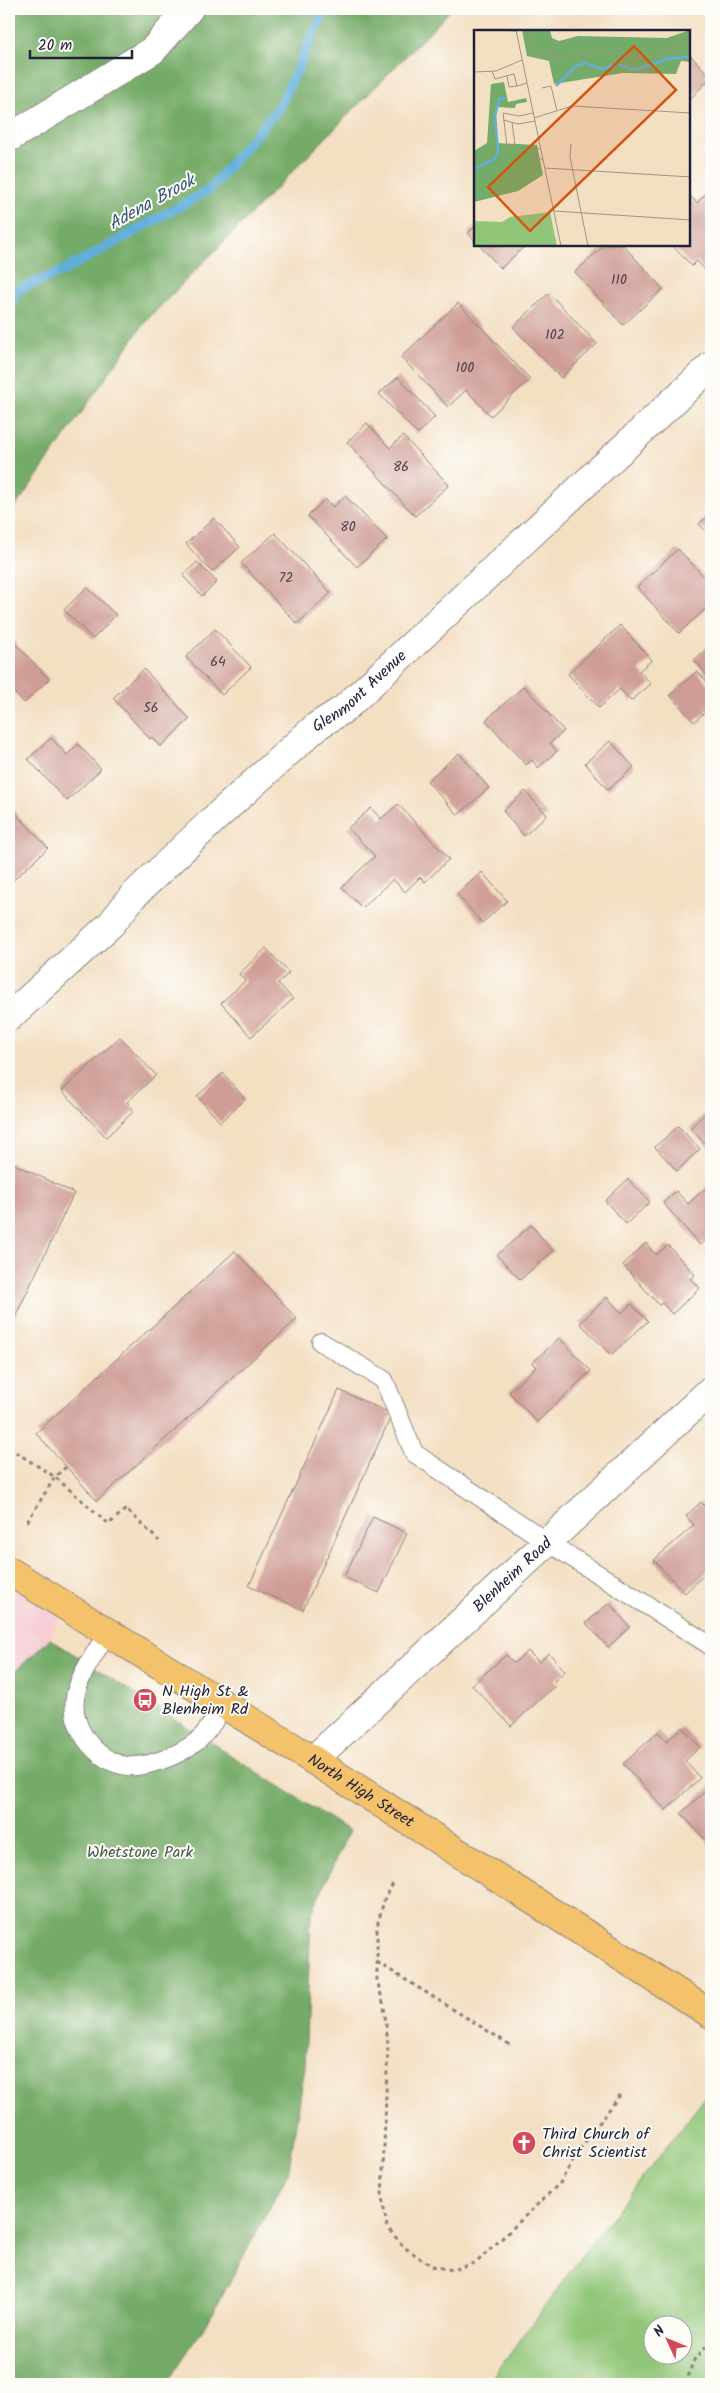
<svg xmlns="http://www.w3.org/2000/svg" width="720" height="2393" font-family="Kalam,sans-serif">
<style>
.built{fill:#f6cfd6}
.green{fill:#91c678;stroke:#5a745a;fill-rule:evenodd}
.forest{fill:#74ab68;stroke:#4b6652}
.lines{fill:none;stroke-linecap:round;stroke-linejoin:round}
.stream{stroke:#61afdb;stroke-width:10}
.building{fill:#cf9d96}
.lane-casing{stroke:#8a807e;stroke-width:20}
.street-casing{stroke:#8a807e;stroke-width:30}
.primary-casing{stroke:#8a807e;stroke-width:30}
.path{stroke:#8a807e;stroke-width:3;stroke-dasharray:4 4;stroke-linecap:butt}
.lane{stroke:#fff;stroke-width:18}
.street{stroke:#fff;stroke-width:28}
.primary{stroke:#f3c26a;stroke-width:28}
.labels{text-anchor:middle;dominant-baseline:central;stroke-width:4;stroke-linejoin:round;paint-order:stroke}
.number-label{font-size:14px;fill:#4d4152}
.street-label{font-size:16px;fill:#22223b;stroke:#fdfcf7}
.poi-label{font-size:16px;fill:#22223b;stroke:#fdfcf7;text-anchor:start}
.park-label{font-size:16px;fill:#495b50;stroke:#fdfcf7}
.water-label{font-size:18px;font-style:italic;fill:#3b5a7b;stroke:#fdfcf7}
.inset-river{fill:none;stroke:#61afdb;stroke-width:2.5}
.inset-road{fill:none;stroke:#9f938c;stroke-width:1}
.view{fill:#d45411;fill-opacity:0.15;stroke:#d45411;stroke-width:2.5}
.inset-edge{fill:none;stroke:#22223b;stroke-width:2.5}
</style>
<rect width="100%" height="100%" fill="#fdfcf7"/>
<filter id="ink" filterUnits="userSpaceOnUse"><feTurbulence type="fractalNoise" baseFrequency=".02" numOctaves="2"/><feDisplacementMap in="SourceGraphic" scale="10" xChannelSelector="R" yChannelSelector="G"/><feConvolveMatrix kernelMatrix="1 2 1 2 8 2 1 2 1" color-interpolation-filters="sRGB"/></filter>
<filter id="wash" filterUnits="userSpaceOnUse"><feTurbulence type="fractalNoise" baseFrequency=".0096" numOctaves="4" result="noise"/><feDisplacementMap in="SourceGraphic" scale="20" xChannelSelector="R" yChannelSelector="G"/><feGaussianBlur stdDeviation="1.12" result="paint"/><feColorMatrix in="noise" values="0 0 0 0 0 0 0 0 0 0 0 0 0 0 0 0 0 1.4 0 .05"/><feComposite in="paint" operator="in"/></filter>
<g filter="url(#wash)">
<rect width="100%" height="100%" fill="#f3dfc2"/>
<!-- built -->
<path class="built" d="M9,1562L67,1600L50,1639L9,1677Z"/>
<!-- green -->
<path class="green" d="M711,2090V2384H488L586,2250ZM652,2326H682V2356H652Z"/>
<!-- forest -->
<path class="forest" d="M9,9H452L145,322L9,516Z
M50,1639L349,1831L311,1914L305,2067L288,2174L213,2313L166,2384H9V1677Z"/>
<g class="lines">
<!-- stream -->
<path class="stream" d="M9,312L15,291L63,271L209,190L280,106L325,9"/>
</g>
<g id="blocks">
<!-- building -->
<path class="building" d="M689,54L711,77L689,100Z
M706,193L711,199V268L707,272L697,261L692,266L672,245H689V195L697,203Z
M475,227V241L468,233Z
M479,245H526L501,268Z
M605,245H623L663,289L623,325L575,272Z
M549,293L597,344L561,378L513,327Z
M458,303L530,379L491,416L466,390L448,407L401,357Z
M398,377L435,417L417,434L379,394Z
M367,423L390,448L403,436L449,485L415,516L347,442Z
M345,496L387,539L357,567L308,516L325,499L333,507Z
M711,513V537L699,524Z
M214,518L240,547L212,572L186,544Z
M275,533L331,593L297,624L241,563Z
M678,549L711,584V604L679,633L637,587Z
M197,562L217,582L202,596L183,576Z
M87,587L116,615L93,639L64,610Z
M620,625L652,660L639,671L651,684L631,701L620,689L599,708L568,674Z
M215,629L251,667L222,695L186,657Z
M13,641L49,679L24,703L9,687V645Z
M711,645V679L694,660Z
M144,669L190,719L160,747L152,737L150,739L113,698Z
M697,671L711,687V707L694,722L670,695Z
M524,686L564,731L550,743L557,751L538,768L532,760L526,765L486,720Z
M51,738L67,755L78,744L101,769L67,801L28,759Z
M610,741L634,767L608,790L585,763Z
M459,753L489,788L458,815L427,781Z
M525,791L547,815L524,836L503,811Z
M398,804L449,859L425,882L420,877L405,892L393,879L362,908L342,887L375,856L348,828L371,808L381,819Z
M12,809L48,848L9,884V812Z
M482,872L507,901L482,923L457,894Z
M266,948L289,973L278,983L293,999L251,1037L221,1003L245,981L239,974Z
M120,1037L156,1075L127,1102L134,1111L106,1137L62,1091Z
M223,1073L245,1099L220,1122L197,1096Z
M711,1108V1148L710,1149L690,1128Z
M678,1126L700,1149L677,1171L655,1147Z
M10,1162L74,1193L9,1330V1165Z
M628,1179L650,1202L626,1224L605,1201Z
M711,1183V1236L700,1245L663,1203L676,1191L688,1204Z
M531,1225L553,1251L520,1280L497,1255Z
M646,1243L656,1255L668,1245L695,1275L690,1279L700,1288L672,1314L662,1303L659,1305L623,1265Z
M235,1251L297,1319L97,1501L36,1433Z
M607,1297L622,1313L631,1304L648,1321L611,1355L580,1323Z
M559,1338L591,1371L537,1422L509,1392L536,1367L532,1363Z
M339,1390L392,1414L303,1610L249,1586Z
M701,1502L711,1513V1568L685,1593L654,1560L694,1525L686,1516Z
M373,1517L407,1533L379,1593L344,1577Z
M609,1603L630,1627L608,1647L586,1623Z
M528,1651L539,1662L549,1653L565,1671L554,1681L557,1684L511,1726L472,1685L506,1655L514,1663Z
M682,1727L700,1747L685,1761L700,1778L666,1810L623,1764L658,1732L667,1741Z
M711,1786V1844L710,1845L681,1813Z"/>
</g>
</g>
<g filter="url(#ink)">
<use href="#blocks" fill-opacity="0" stroke="#8a807e" stroke-width="1"/>
<g class="lines">
<!-- lane casing -->
<g class="lane-casing">
<path id="lane" d="M321,1342L384,1380L414,1453L546,1541L711,1646
M107,1633C96,1653 78,1676 75,1698C70,1731 102,1769 136,1766C157,1764 180,1754 196,1742C207,1734 216,1717 224,1705"/>
</g>
<!-- street casing -->
<g class="street-casing">
<g id="street">
<path d="M9,138L153,50L189,9"/>
<path id="s1" d="M9,1017L111,924L133,896L213,820L317,726L344,709L711,366"/>
<path id="s2" d="M313,1760L711,1390"/>
</g>
</g>
<!-- primary casing -->
<g class="primary-casing">
<g id="primary">
<path id="s3" d="M9,1571L313,1760L711,2014"/>
</g>
</g>
<!-- path -->
<path class="path" d="M9,1448L55,1477L109,1524L126,1509L159,1541
M27,1522L55,1477L66,1467
M393,1884L385,1897L377,1926V1980L384,2006L388,2044L382,2197L387,2227L404,2247L432,2266L453,2270L477,2262L560,2183L578,2152L622,2092
M377,1962L512,2046
M684,2384L695,2358L711,2341"/>
<!-- lane -->
<use href="#lane" class="lane"/>
<!-- street -->
<use href="#street" class="street"/>
<!-- primary -->
<use href="#primary" class="primary"/>
</g>
</g>
<!-- icons -->
<defs>
<g id="bus-disc" transform="scale(1.25)"><circle r="9.5" fill="#d1495b" stroke="#fdfcf7"/><path d="M-5-6H5V4H4V6H2V4H-2V6H-4V4H-5ZM-3.5-4V0h7V-4ZM-3.5 1.2v1.5H-2V1.2ZM2 1.2v1.5H3.5V1.2Z" fill="#fff"/></g>
<g id="church-disc" transform="scale(1.25)"><circle r="9.5" fill="#d1495b" stroke="#fdfcf7"/><path d="M-1.2-6h2.4v3.5h3.3v2.4h-3.3V6h-2.4V-.1h-3.3v-2.4h3.3Z" fill="#fff"/></g>
</defs>
<g fill-rule="evenodd">
<use href="#bus-disc" x="145" y="1700"/>
<use href="#church-disc" x="524" y="2143"/>
</g>
<g class="labels">
<!-- number labels -->
<g class="number-label">
<text x="619" y="280">110</text>
<text x="555" y="335">102</text>
<text x="465" y="368">100</text>
<text x="401" y="467">86</text>
<text x="348" y="527">80</text>
<text x="286" y="578">72</text>
<text x="218" y="662">64</text>
<text x="151" y="708">56</text>
</g>
<!-- street labels -->
<g class="street-label">
<text stroke="none"><textPath href="#s1" startOffset="479">Glenmont Avenue</textPath></text>
<text stroke="none"><textPath href="#s2" startOffset="272">Blenheim Road</textPath></text>
<text stroke="none"><textPath href="#s3" startOffset="415">North High Street</textPath></text>
</g>
<!-- poi labels -->
<g class="poi-label">
<text x="162" y="1691">N High St &amp;<tspan x="162" dy="18">Blenheim Rd</tspan></text>
<text x="542" y="2134">Third Church of<tspan x="542" dy="18">Christ Scientist</tspan></text>
</g>
<!-- park labels -->
<g class="park-label">
<text x="140" y="1852">Whetstone Park</text>
</g>
<!-- water labels -->
<g class="water-label">
<text transform="translate(152 203) rotate(-29)">Adena Brook</text>
</g>
</g>
<!-- overview -->
<g transform="translate(474 30)">
<rect width="216" height="216" fill="#f3dfc2"/>
<path d="M76,182L83,216H0V191L28,192L36,187Z" fill="#91c678"/>
<path d="M48,0H76L78,8L85,11L104,6L193,8L216,0V32L207,31L202,44L149,43L80,54L75,31L53,26ZM30,52L34,72L52,68L53,72L42,74L41,78L22,77L23,113L63,115L69,145L44,161L0,172V121L13,113L17,54Z" fill="#74ab68"/>
<path class="inset-river" d="M82,56L102,36L111,33L128,39L143,34L161,40L194,29L217,26M0,139L21,129L24,121L21,86L25,69L32,68"/>
<path class="inset-road" d="M25,0L42,1M42,0L87,216M51,0L62,22L82,28L134,21L166,28L181,27L217,12M18,41L21,49L40,44L43,56L53,53M0,42L22,41L48,30M33,46L35,57L43,56M68,58L77,56L83,81M60,88L98,76L217,83M29,90L44,94L61,91M38,92L41,115L33,116L29,83L45,86L59,83M97,114L96,127L114,216M67,118L60,121L59,126L69,130M71,138L217,147M80,181L217,190"/>
<path class="view" d="M160,16L202,60L56,201L14,157Z"/>
<rect width="216" height="216" class="inset-edge"/>
</g>
<!-- margin -->
<rect width="720" height="2393" fill="none" stroke="#fdfcf7" stroke-width="30"/>
<!-- north arrow -->
<g transform="translate(668 2340) rotate(314)"><circle r="24" fill="#fdfcf7" stroke="#a5a5ac"/>
<path d="M0-4L9 19L0 12L-9 19Z" fill="#d1495b"/>
<text y="-8" font-size="14" font-weight="bold" text-anchor="middle" fill="#22223b">N</text>
</g>
<!-- scale -->
<path d="M30 50v8h102v-8" fill="none" stroke="#22223b" stroke-width="2.5"/>
<text x="38" y="50" font-size="15" fill="#22223b" stroke="#fdfcf7" stroke-width="4" paint-order="stroke">20 m</text>
</svg>
